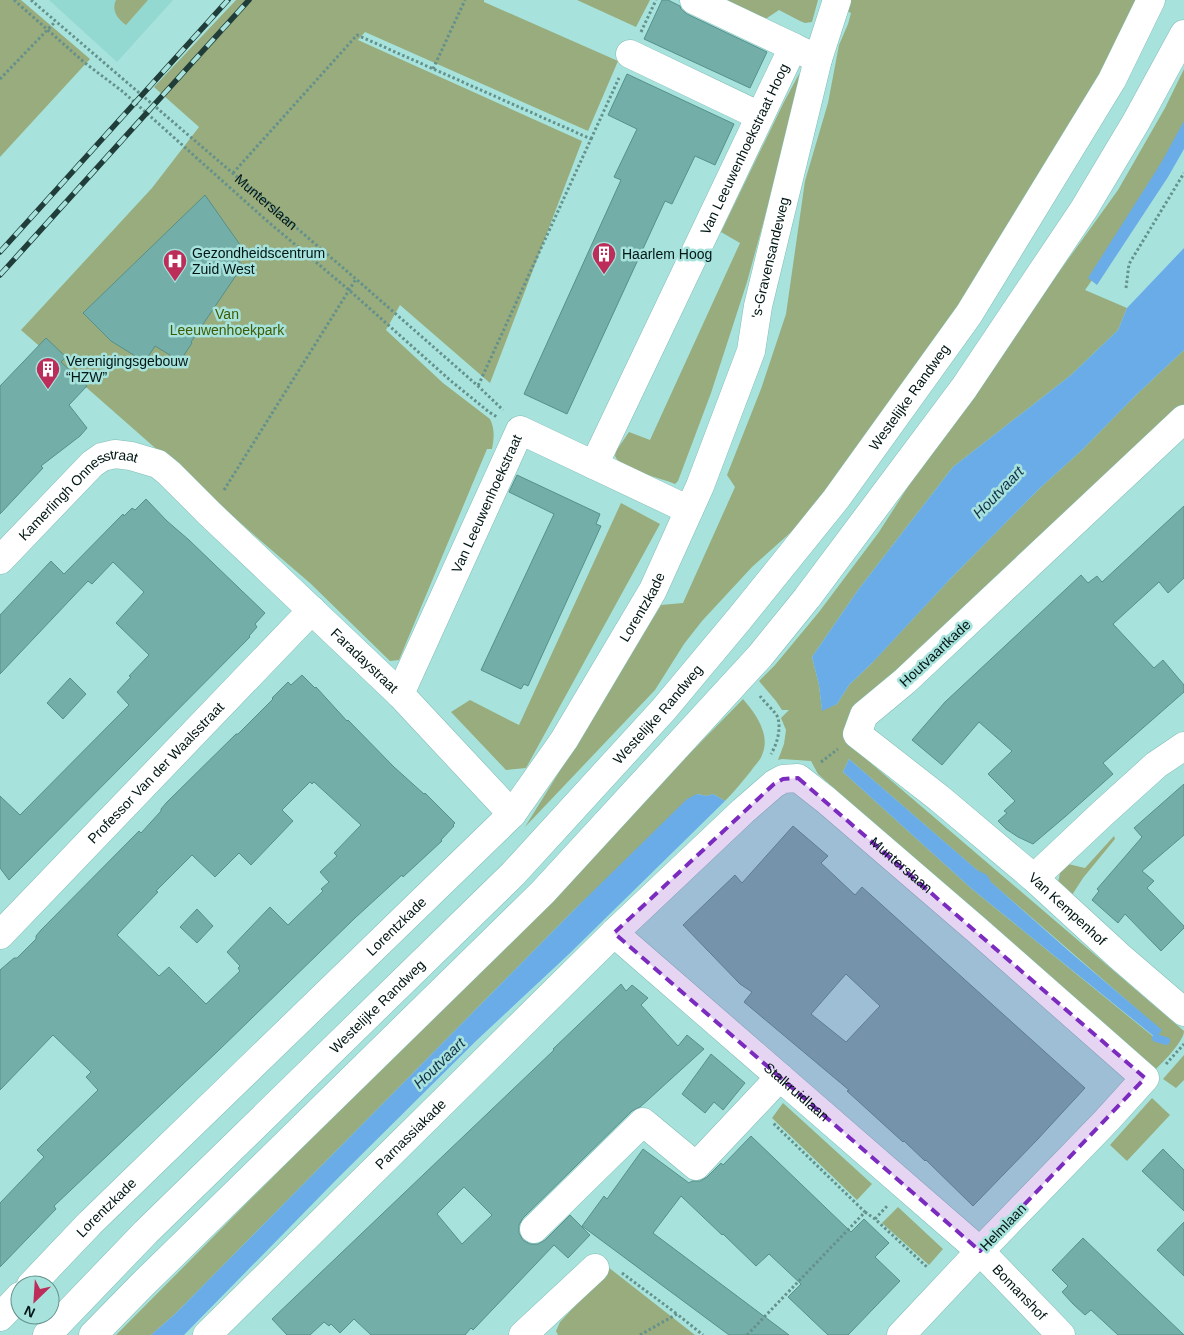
<svg xmlns="http://www.w3.org/2000/svg" width="1184" height="1335" font-family="Helvetica,sans-serif">
<style>
.built{fill:#93d8d1}
.green{fill:#98ac7d;fill-rule:evenodd}
.water{fill:#6aace8}
.lines{fill:none;stroke-linecap:round;stroke-linejoin:round}
.stream{stroke:#6aace8;stroke-width:8}
.building{fill:#74aea8;stroke:#56908a;fill-rule:evenodd}
.minor-casing{stroke:#81bcb5;stroke-width:29}
.major-casing{stroke:#81bcb5;stroke-width:29}
.path{stroke:#65918c;stroke-width:3;stroke-dasharray:2.5 2.5;stroke-linecap:butt}
.minor{stroke:#fff;stroke-width:28}
.major{stroke:#fff;stroke-width:28}
.rail-casing{stroke:#203d3a;stroke-width:5.5}
.rail{stroke:#a7e3dc;stroke-width:4;stroke-dasharray:11;stroke-linecap:butt}
.marked{fill:#7b2cbf;fill-opacity:0.2;stroke:#7b2cbf;stroke-width:4;stroke-dasharray:10 6;stroke-linejoin:round}
.labels{text-anchor:middle;dominant-baseline:central;stroke-width:5;stroke-linejoin:round;paint-order:stroke}
.street-label{font-size:14px;fill:#001614;stroke:#a7e3dc}
.poi-label{font-size:14px;fill:#001614;stroke:#a7e3dc;text-anchor:start}
.park-label{font-size:14px;fill:#3f5b00;stroke:#a7e3dc}
.water-label{font-size:15px;font-style:italic;fill:#143049;stroke:#a7e3dc}
</style>
<rect width="100%" height="100%" fill="#a7e3dc"/>
<!-- built -->
<path class="built" d="M49,0H173L117,62Z"/>
<!-- green -->
<path class="green" d="M0,0H21L90,59L0,157Z
M116,0H148L126,25C118,19 111,11 116,0Z
M236,0H484V2L618,61L588,131L365,32L358,40L582,141L490,383L400,305L386,330L443,383L490,419C495,429 494,438 492,449H487L399,660L390,661L310,583L261,541L21,330L152,188L199,127L154,87Z
M577,0H650L636,27Z
M722,0H818L812,22L805,23L800,21L779,10L764,20Z
M823,0H1140L1131,23L997,256L807,518L752,567L702,621L684,644L655,690L525,827L600,706L661,605L683,603L735,487L727,475L761,389L786,314L805,181L828,103L839,45L848,24L851,13Z
M1184,69V132L1152,196L1085,290L1127,308L1118,330L1071,375L953,467L858,590L812,657L819,685L822,710L837,704L849,685L871,664L951,578L1041,487L1082,450L1136,395L1184,350V404L917,650L855,711L856,746L859,753L1184,1031C1184,1042 1160,1065 1152,1073L818,774L811,761L782,759L778,760L784,744L786,730L781,718L789,710H782L776,701L759,681L775,665L819,612L879,532L911,482L992,365L1118,190L1165,108ZM849,759L1161,1030L1155,1038L972,889L843,772Z
M799,74L797,96L778,169L747,282L711,393L678,481L675,484C661,478 620,469 615,456L616,451L629,432L650,440L740,243L721,232L784,102Z
M621,503L660,524L526,768L506,770L451,712L470,700L519,725Z
M743,699C756,714 771,735 762,755C760,761 754,766 751,771C742,782 734,792 725,801L713,794L707,796L697,794L574,910L175,1314L151,1335H116L487,961Z
M1114,836L1115,839L1083,878L1070,898L1057,888L1060,873L1068,864L1085,868Z
M1184,1055V1080L1176,1088L1163,1079Z
M1152,1098L1170,1115L1127,1161L1110,1145Z
M783,1103L872,1184L857,1200L772,1118Z
M898,1207L943,1249L929,1265L882,1223Z
M608,1267L695,1335H558L556,1331L560,1322L587,1293Z"/>
<!-- water -->
<path class="water" d="M1184,121V149L1168,177L1097,285L1088,278L1161,163Z
M1184,248V350L1136,395L1082,450L1041,487L951,578L874,661L849,685L837,704L822,711L819,685L812,657L858,590L953,467L1071,375L1118,330L1127,308Z
M849,759L977,870L987,875L991,882L1070,952L1162,1030L1156,1038L972,889L843,772Z
M697,794L707,796L713,794L725,801L569,954L477,1040L337,1179L184,1335H151L175,1314L574,910L687,799Z"/>
<g class="lines">
<!-- stream -->
<path class="stream" d="M1156,1038L1166,1041"/>
</g>
<!-- building -->
<path class="building" d="M662,0H668L680,6L681,9L687,14L767,52L750,88L644,39Z
M627,74L734,124L715,165L695,156L672,204L665,201L567,414L524,394L621,180L614,177L637,129L608,115Z
M205,195L243,249L236,259L243,265L191,342L192,343L180,361L155,346L145,362L111,341L83,313Z
M46,338L66,357L61,362L87,386L69,405L87,428L80,436L41,466L43,468L0,514V386Z
M517,475L600,514L596,524L601,526L528,686L524,684L521,689L481,670L554,514L509,492Z
M146,499L167,521L189,540L265,613L255,624L257,627L249,636L250,637L9,880L0,868V796L20,815L129,705L117,692L131,677L129,676L149,655L116,623L144,592L113,562L92,584L88,581L0,674V615L51,561L64,574L123,514L124,516L132,508L135,510Z
M1184,506V578L1168,593L1159,582L1113,624L1154,668L1163,660L1184,685V692L1103,763L1113,774L1066,816L1033,844L1018,837L1006,829L998,821L1007,813L1004,811L1015,801L988,774L1012,751L979,722L942,765L912,740L945,702L1081,575L1088,583L1097,576L1102,582Z
M302,675L315,688L316,687L347,721L348,720L394,767L424,794L425,793L455,823L453,825L454,826L441,840L442,841L403,877L402,875L355,918L218,1051L54,1206L56,1209L0,1267V1203L44,1157L37,1150L98,1090L86,1077L91,1072L53,1035L0,1090V970L14,958H17L36,939V936L41,930L139,831L141,833L161,811V809L167,802L236,734H238L273,699L272,698L288,682L291,685ZM310,782L312,784L314,782L361,825L334,853L337,856L320,872L329,882L321,889L323,891L288,925L270,907L227,952L240,966L238,968L240,971L206,1004L169,967L159,976L117,935L158,892L156,891L192,855L215,877L239,853L251,865L293,821L282,810Z
M70,678L86,694L63,719L47,703Z
M1184,784V835L1142,871L1154,881L1147,888L1184,926V928L1161,951L1125,914L1118,923L1092,900L1099,891L1097,889L1142,837L1134,828Z
M793,826L828,856L821,863L855,895L862,887L1085,1088L1037,1140L973,1206L926,1160L925,1161L904,1141L903,1142L847,1091L849,1090L744,1002L752,992L740,984L683,925L735,875L742,883ZM846,974L880,1006L846,1042L811,1014Z
M197,909L213,926L197,943L180,927Z
M621,984L626,991L632,985L648,998L641,1005L678,1046L687,1035L704,1049L649,1099L640,1107L632,1111L523,1218L519,1225V1233L523,1240L530,1244H538L545,1240L570,1215L590,1235L568,1258L554,1245L473,1330L471,1328L465,1335H371L354,1319L340,1333L331,1324L329,1326L324,1322L310,1335H287L272,1319L554,1050L553,1049ZM464,1187L492,1215L462,1244L437,1214Z
M711,1054L745,1083L723,1110L714,1102L705,1113L682,1094Z
M751,1136L851,1232L864,1219L889,1243L875,1257L900,1281L848,1335H828L788,1297L801,1284L769,1254L756,1266L723,1234L722,1235L681,1196L653,1233L789,1335H729L582,1226L604,1196L607,1199L643,1149L689,1183L692,1181H700L707,1177L721,1163L723,1165Z
M1163,1149L1184,1170V1211L1142,1171Z
M1184,1222V1276L1157,1250Z
M1083,1238L1139,1292L1184,1335H1118L1091,1310L1085,1315L1073,1304L1062,1292L1068,1286L1052,1270Z"/>
<g class="lines">
<!-- minor casing -->
<g class="minor-casing">
<g id="minor">
<path d="M694,0L793,47"/>
<path d="M630,54L760,116"/>
<path id="s2" d="M1184,419L905,681L864,715L857,734L939,798L1034,878L1119,956L1184,1012"/>
<path id="s3" d="M594,465L793,47L818,59"/>
<path id="s4" d="M0,560L92,464L102,457L115,454L131,456L158,464L169,473L209,513L400,694L512,814"/>
<path id="s5" d="M400,694L520,430L689,510"/>
<path d="M1034,878L1103,813L1156,765L1184,746"/>
<path id="s6" d="M614,933L980,1251L1061,1335"/>
<path id="s7" d="M0,935L312,610"/>
<path d="M534,1229L643,1122L696,1166L780,1077"/>
<path id="s8" d="M31,1285L90,1223L512,814L564,740L653,590L700,486L751,351L758,306L818,59L837,0"/>
<path d="M0,1317L20,1296"/>
<path id="s9" d="M207,1335L614,933L743,811L774,784L783,779L798,778L826,800L977,930L1145,1078L1107,1120L980,1251L901,1335"/>
<path d="M523,1335L595,1268"/>
</g>
</g>
<!-- major casing -->
<g class="major-casing">
<g id="major">
<path id="s10" d="M47,1335L146,1232L513,874L664,709L740,618L836,499L969,314L1112,80L1151,0"/>
<path d="M93,1335L142,1285L543,892L760,656L807,598L964,388L1084,209L1136,122L1184,34"/>
</g>
</g>
<!-- path -->
<g class="path">
<path d="M14,0L85,63L122,91L266,220L349,290L451,381L489,412L497,417"/>
<path id="s1" d="M31,0L356,279L478,386L503,410"/>
<path d="M641,32L656,0"/>
<path d="M433,69L465,0"/>
<path d="M0,79L55,22"/>
<path d="M591,139L619,78"/>
<path d="M233,173L357,35L591,139L478,386"/>
<path d="M1126,288L1129,264L1184,173"/>
<path d="M224,490L356,279"/>
<path d="M760,696C764,702 776,712 778,718C781,730 777,744 771,754"/>
<path d="M821,762L838,749"/>
<path d="M1166,1064L1184,1044"/>
<path d="M865,1212L875,1219L928,1268"/>
<path d="M875,1219L888,1205"/>
<path d="M622,1273L677,1314"/>
<path d="M640,1335L677,1314L703,1335"/>
<path d="M747,1335L865,1212L772,1122"/>
</g>
<!-- minor -->
<use href="#minor" class="minor"/>
<!-- major -->
<use href="#major" class="major"/>
<!-- rail casing -->
<g class="rail-casing">
<path id="rail" d="M0,252L228,0
M0,275L249,0"/>
</g>
<!-- rail -->
<use href="#rail" class="rail"/>
</g>
<!-- marked area -->
<path class="marked" d="M798,778L1145,1078L980,1251L614,933L774,784L783,779Z"/>
<!-- icons -->
<defs>
<g id="building-pin" transform="scale(1.25)"><path d="M0 17L-7.5 6A9.5 9.5 0 1 1 7.5 6Z" fill="#bc2d5a" stroke="#a7e3dc"/><path d="M-4-6H4V6H1V3H-1V6H-4ZM-2.5-4.3h1.7v1.8h-1.7ZM.8-4.3h1.7v1.8H.8ZM-2.5-1h1.7V.8h-1.7ZM.8-1h1.7V.8H.8Z" fill="#fff"/></g>
<g id="hospital-pin" transform="scale(1.25)"><path d="M0 17L-7.5 6A9.5 9.5 0 1 1 7.5 6Z" fill="#bc2d5a" stroke="#a7e3dc"/><path d="M-5-5h3v3.5h4V-5h3V5h-3V1.5h-4V5h-3Z" fill="#fff"/></g>
</defs>
<g fill-rule="evenodd">
<use href="#building-pin" x="604" y="254"/>
<use href="#hospital-pin" x="175" y="261"/>
<use href="#building-pin" x="48" y="369"/>
</g>
<g class="labels">
<!-- street labels -->
<g class="street-label">
<text stroke="none"><textPath href="#s3" startOffset="350">Van Leeuwenhoekstraat Hoog</textPath></text>
<text stroke="none"><textPath href="#s1" startOffset="310">Munterslaan</textPath></text>
<text stroke="none"><textPath href="#s8" startOffset="1292">'s-Gravensandeweg</textPath></text>
<text stroke="none"><textPath href="#s10" startOffset="1276">Westelijke Randweg</textPath></text>
<text stroke="none"><textPath href="#s4" startOffset="106">Kamerlingh Onnesstraat</textPath></text>
<text stroke="none"><textPath href="#s5" startOffset="209">Van Leeuwenhoekstraat</textPath></text>
<text stroke="none"><textPath href="#s8" startOffset="918">Lorentzkade</textPath></text>
<text transform="translate(935 653) rotate(-43)">Houtvaartkade</text>
<text stroke="none"><textPath href="#s4" startOffset="488">Faradaystraat</textPath></text>
<text stroke="none"><textPath href="#s10" startOffset="871">Westelijke Randweg</textPath></text>
<text stroke="none"><textPath href="#s7" startOffset="225">Professor Van der Waalsstraat</textPath></text>
<text stroke="none"><textPath href="#s9" startOffset="951">Munterslaan</textPath></text>
<text stroke="none"><textPath href="#s2" startOffset="730">Van Kempenhof</textPath></text>
<text stroke="none"><textPath href="#s8" startOffset="512">Lorentzkade</textPath></text>
<text stroke="none"><textPath href="#s10" startOffset="466">Westelijke Randweg</textPath></text>
<text stroke="none"><textPath href="#s6" startOffset="242">Stalkruidlaan</textPath></text>
<text stroke="none"><textPath href="#s9" startOffset="286">Parnassiakade</textPath></text>
<text stroke="none"><textPath href="#s8" startOffset="108">Lorentzkade</textPath></text>
<text transform="translate(1003 1227) rotate(-46)">Helmlaan</text>
<text stroke="none"><textPath href="#s6" startOffset="542">Bomanshof</textPath></text>
</g>
<!-- poi labels -->
<g class="poi-label">
<text x="192" y="253">Gezondheidscentrum<tspan x="192" dy="16">Zuid West</tspan></text>
<text x="622" y="254">Haarlem Hoog</text>
<text x="66" y="361">Verenigingsgebouw<tspan x="66" dy="16">“HZW”</tspan></text>
</g>
<!-- park labels -->
<g class="park-label">
<text x="227" y="314">Van<tspan x="227" dy="16">Leeuwenhoekpark</tspan></text>
</g>
<!-- water labels -->
<g class="water-label">
<text transform="translate(998 492) rotate(-46)">Houtvaart</text>
<text transform="translate(439 1063) rotate(-44)">Houtvaart</text>
</g>
</g>
<!-- north arrow -->
<g transform="translate(35 1300) rotate(205)"><circle r="24" fill="#a7e3dc" stroke="#64918c"/>
<path d="M0-4L9 19L0 12L-9 19Z" fill="#bc2d5a"/>
<text y="-8" font-size="14" font-weight="bold" text-anchor="middle" fill="#001614">N</text>
</g>
</svg>
